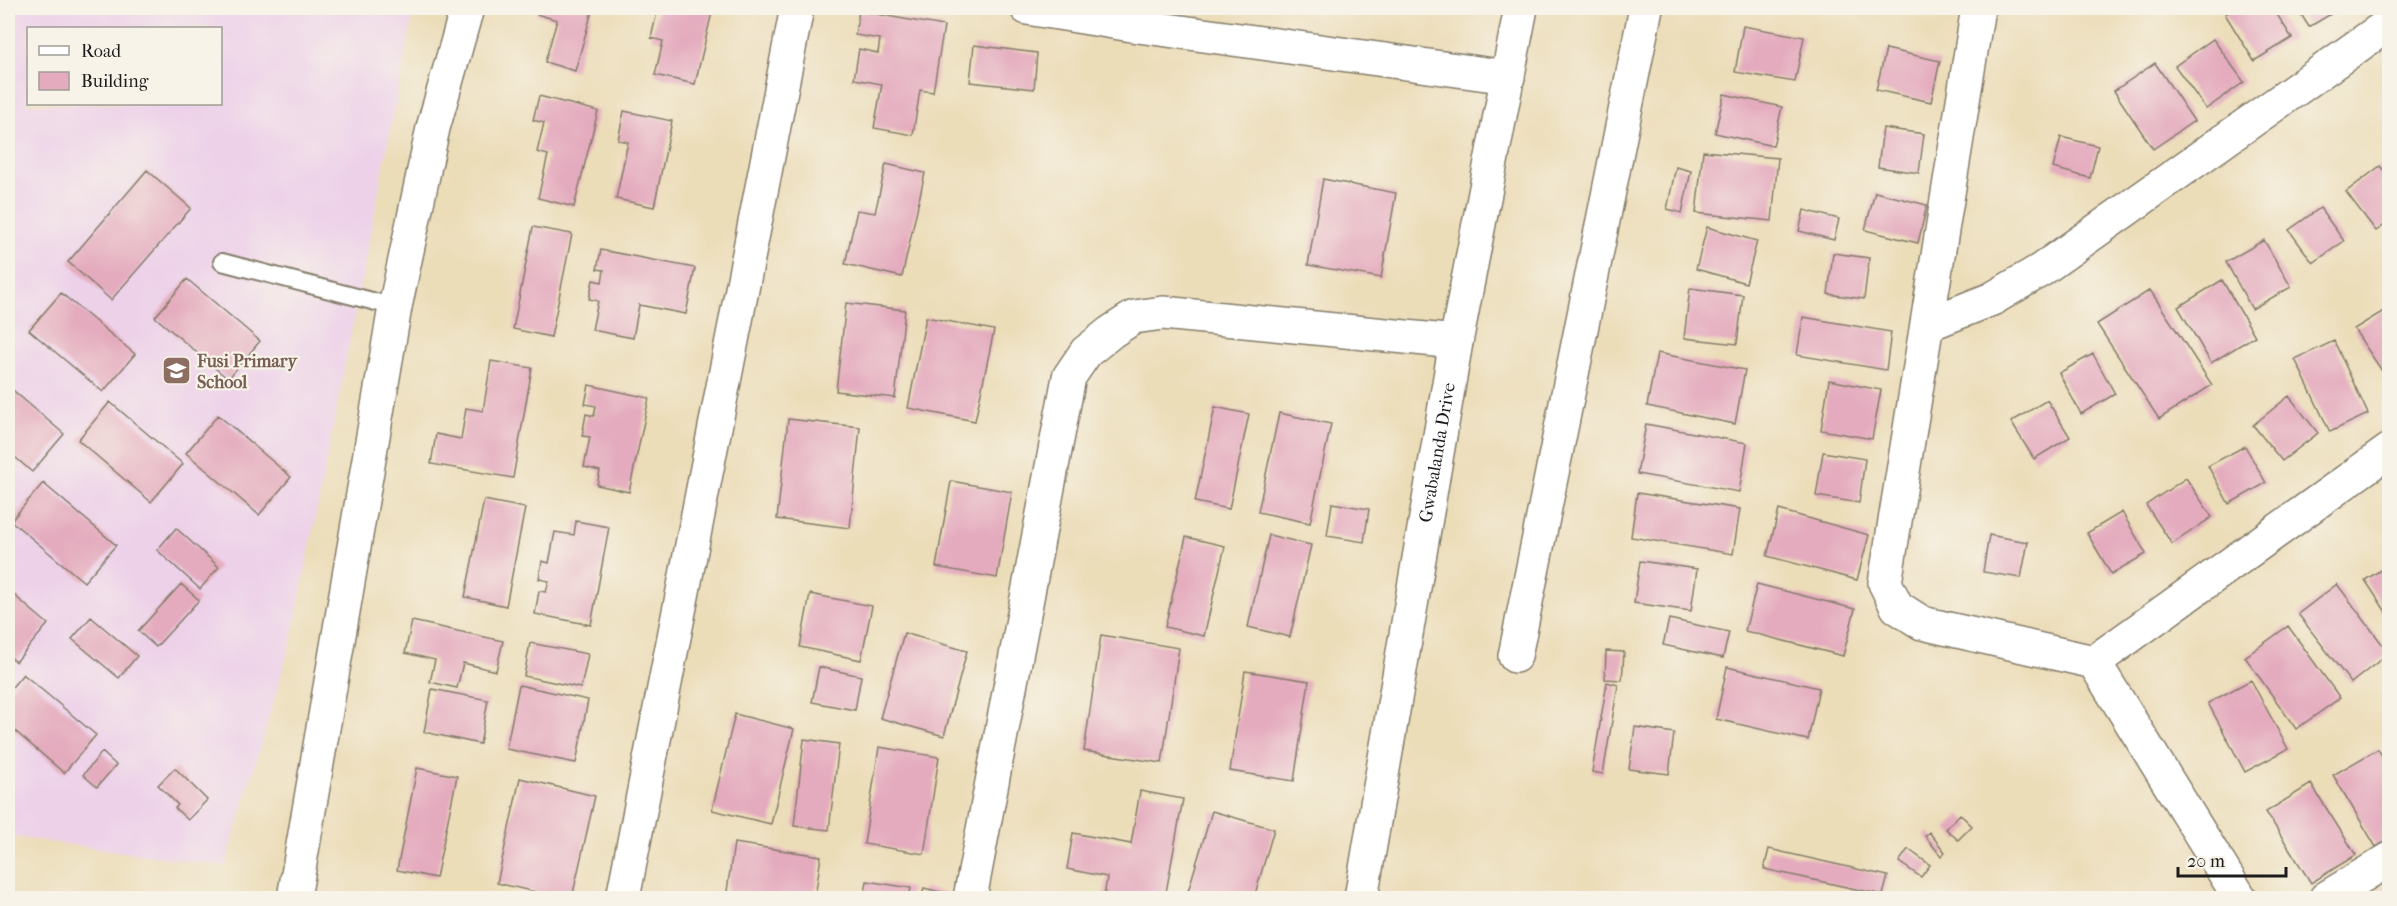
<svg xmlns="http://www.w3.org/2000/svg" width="2397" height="906" font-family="'IM FELL French Canon',serif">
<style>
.built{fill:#edd1e9;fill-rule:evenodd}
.building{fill:#e4abbe}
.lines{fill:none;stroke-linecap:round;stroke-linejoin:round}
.lane-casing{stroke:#847c6a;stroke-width:20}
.street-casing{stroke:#847c6a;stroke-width:36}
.secondary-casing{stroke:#847c6a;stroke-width:36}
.lane{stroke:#fff;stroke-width:16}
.street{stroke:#fff;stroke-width:33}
.secondary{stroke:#fff;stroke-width:33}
.labels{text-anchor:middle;stroke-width:4.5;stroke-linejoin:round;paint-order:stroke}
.education-label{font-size:18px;font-weight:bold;fill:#785e54;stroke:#f7f3e8;text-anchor:start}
.street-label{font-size:18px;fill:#1c1c1c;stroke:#f7f3e8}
</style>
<rect width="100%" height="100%" fill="#f7f3e8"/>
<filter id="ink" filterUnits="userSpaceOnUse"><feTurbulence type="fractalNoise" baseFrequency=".0167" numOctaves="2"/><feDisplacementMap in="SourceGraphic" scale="12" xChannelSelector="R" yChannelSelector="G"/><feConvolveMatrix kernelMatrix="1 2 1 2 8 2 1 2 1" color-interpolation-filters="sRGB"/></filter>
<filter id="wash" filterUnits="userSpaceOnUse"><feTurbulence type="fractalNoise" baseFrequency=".008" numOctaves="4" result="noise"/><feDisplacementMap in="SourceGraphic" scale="24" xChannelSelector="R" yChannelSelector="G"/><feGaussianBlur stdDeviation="1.35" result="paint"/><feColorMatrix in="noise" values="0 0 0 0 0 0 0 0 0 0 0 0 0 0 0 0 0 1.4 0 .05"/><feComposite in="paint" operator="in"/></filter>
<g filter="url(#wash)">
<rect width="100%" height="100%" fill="#ecddb9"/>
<!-- built -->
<path class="built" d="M8,8H414L292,638L225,866L8,836ZM28,28H220V104H28Z"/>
<g id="blocks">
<!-- building -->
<path class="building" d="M538,8H593L575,71L545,62L557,20L536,14Z
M658,8H713L695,84L655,75L663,41L651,38Z
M2236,8H2273L2292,38L2254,61L2225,14Z
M2297,8H2341L2309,27Z
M859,11L944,26L933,92L920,90L913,135L874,128L882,84L854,79L859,49L878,53L880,39L855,35Z
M1743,26L1804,37L1795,82L1735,72Z
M2213,39L2244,82L2206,109L2175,66Z
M974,45L1037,53L1034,89L970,82Z
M1886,49L1940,61L1931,102L1876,90Z
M2155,63L2194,121L2153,149L2114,91Z
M1724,94L1782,107L1773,146L1715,133Z
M539,96L598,111L574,207L538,198L548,155L537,152L544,123L533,120Z
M624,111L672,121L654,207L616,199L628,142L618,140Z
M1883,128L1924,134L1919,173L1878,167Z
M2061,137L2098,146L2090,178L2053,168Z
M1703,151L1778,158L1772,221L1696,213Z
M886,164L925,173L902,277L845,264L857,210L875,213Z
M2380,166L2390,178V221L2376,231L2346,192Z
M1676,167L1691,171L1682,213L1667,209Z
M147,170L191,208L111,300L68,262Z
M1323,179L1396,193L1381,278L1308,265Z
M1875,192L1927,205L1918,243L1865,230Z
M2320,208L2344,241L2313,263L2289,230Z
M1804,210L1839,219L1834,240L1799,231Z
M533,227L572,234L551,337L513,329Z
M1707,227L1757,241L1746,283L1696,269Z
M2264,240L2291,287L2252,309L2226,262Z
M601,250L695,268L686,314L639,305L633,338L592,330L598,301L589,299L593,280L602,282L604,270L597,269Z
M1833,253L1869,258L1864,299L1828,294Z
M187,279L260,341L228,379L155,317Z
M2222,280L2255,336L2211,363L2178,307Z
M1690,288L1743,295L1737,344L1684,338Z
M2150,290L2212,385L2159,419L2097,324Z
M61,293L135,354L103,392L29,330Z
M846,303L905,310L895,398L836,391Z
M2390,307V383L2354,329Z
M926,317L994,330L975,421L908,408Z
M1803,317L1891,332L1886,370L1797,355Z
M2334,341L2368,414L2330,432L2295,359Z
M1657,353L1745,370L1735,424L1647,406Z
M2093,354L2115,394L2081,414L2059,373Z
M491,361L532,368L513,478L431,464L436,434L461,439L466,408L483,411Z
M1829,380L1881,390L1872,439L1821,430Z
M589,385L649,398L629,492L597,485L600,471L584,467L590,437L582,436L586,414L594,416L596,406L585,404Z
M8,386L64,434L32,472L8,451Z
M2289,396L2318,433L2282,461L2253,425Z
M2047,400L2070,437L2034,459L2011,422Z
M110,402L183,464L151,502L78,440Z
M1215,407L1249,414L1229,509L1195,502Z
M1279,413L1331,424L1310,523L1258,512Z
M218,415L291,477L259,515L186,453Z
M788,419L860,427L850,528L777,519Z
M1646,424L1747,443L1739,492L1637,474Z
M2245,446L2266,483L2229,504L2208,466Z
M1823,452L1865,459L1859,503L1816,496Z
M2186,478L2212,517L2172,544L2146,505Z
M951,481L1012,492L997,578L936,567Z
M43,483L116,545L84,582L11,521Z
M1637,493L1740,509L1733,554L1631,537Z
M484,500L525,508L506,606L465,597Z
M1332,503L1369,509L1364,542L1327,536Z
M1779,510L1869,535L1857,580L1767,556Z
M2122,512L2146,554L2111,574L2087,533Z
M576,521L609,527L591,625L535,614L539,591L546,592L549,581L539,579L542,561L549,563L555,532L574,535Z
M176,528L219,567L200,589L157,550Z
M1269,535L1311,545L1290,637L1248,627Z
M1989,535L2028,542L2021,578L1983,572Z
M1186,537L1225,546L1204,636L1165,627Z
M1640,561L1697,569L1691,611L1634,603Z
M2390,564V618L2365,580Z
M181,584L199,600L156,647L138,631Z
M1757,584L1855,609L1843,656L1745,631Z
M2337,584L2389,653L2351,683L2298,614Z
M8,590L48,624L16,662L8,655Z
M810,594L872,606L861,660L800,647Z
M91,617L137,656L119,678L72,639Z
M1669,619L1729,632L1723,658L1663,645Z
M412,621L503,641L496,671L463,663L457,688L430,682L435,660L405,653Z
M2288,626L2340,698L2296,729L2245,657Z
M904,633L967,651L944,736L880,718Z
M1101,635L1179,648L1162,763L1084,751Z
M530,643L588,654L581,688L524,676Z
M1606,651L1624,652L1622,680L1605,679Z
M819,667L861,676L855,710L812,702Z
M1727,667L1819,688L1808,740L1716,719Z
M1245,671L1309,681L1294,781L1230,771Z
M23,674L96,735L64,773L8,725V692Z
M2251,680L2288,749L2245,772L2208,703Z
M1607,682L1618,685L1603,774L1592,772Z
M519,685L588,700L576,763L506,749Z
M432,689L488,700L480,744L424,732Z
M735,714L794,729L771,824L712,810Z
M1635,727L1674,733L1669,774L1629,769Z
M804,739L839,744L829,830L794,826Z
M879,747L939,757L924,854L864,844Z
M2378,749L2390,769V839L2376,847L2333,775Z
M102,752L116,765L97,787L83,775Z
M175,768L207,800L188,820L175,808L178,805L158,785Z
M417,768L457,776L436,878L397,870Z
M520,778L595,796L572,898H561L497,883Z
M2311,784L2356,855L2311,883L2266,812Z
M1140,791L1183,799L1165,898H1104L1107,877L1067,869L1073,833L1131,844Z
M1212,811L1274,829L1254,898H1186Z
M1960,814L1972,826L1958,840L1946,829Z
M1929,832L1945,852L1941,856L1925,836Z
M734,843L821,856L815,898H726Z
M1769,849L1888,876L1883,895L1764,869Z
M1908,849L1930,865L1921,877L1899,862Z
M867,881L911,888L909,898H864Z
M924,888L965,898H921Z"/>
</g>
</g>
<g filter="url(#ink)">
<use href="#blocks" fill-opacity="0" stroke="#847c6a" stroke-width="1.5"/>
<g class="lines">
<defs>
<path id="lane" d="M222,262L395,307"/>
<path id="street" d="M1027,8L1138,26L1508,77
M1978,8L1885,583L1897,607L1922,623L2094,662L2240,898
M1929,324L1992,299L2041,270L2390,23
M1515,656L1646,8
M2094,662L2390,450
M294,898L395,307L433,128L467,8
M623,898L797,8
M970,898L1069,377L1086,352L1111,332L1134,317L1163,313L1456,342
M2326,898L2390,859"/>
<g id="secondary">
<path id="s1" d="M1361,898L1456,342L1521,8"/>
</g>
</defs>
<!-- lane casing -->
<use href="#lane" class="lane-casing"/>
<!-- street casing -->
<use href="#street" class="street-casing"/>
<!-- secondary casing -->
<use href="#secondary" class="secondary-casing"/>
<!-- lane -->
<use href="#lane" class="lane"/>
<!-- street -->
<use href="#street" class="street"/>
<!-- secondary -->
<use href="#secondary" class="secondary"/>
</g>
</g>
<!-- icons -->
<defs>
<symbol id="school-square" viewBox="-11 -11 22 22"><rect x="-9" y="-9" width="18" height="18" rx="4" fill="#8d6e63" stroke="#f7f3e8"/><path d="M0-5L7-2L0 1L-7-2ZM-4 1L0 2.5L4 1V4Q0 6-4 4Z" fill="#fff"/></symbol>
</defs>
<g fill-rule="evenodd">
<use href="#school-square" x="160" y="354" width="33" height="33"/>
</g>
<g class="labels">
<!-- education labels -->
<g class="education-label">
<text x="197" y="367">Fusi Primary<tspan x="197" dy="21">School</tspan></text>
</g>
<!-- street labels -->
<g class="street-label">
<text dy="6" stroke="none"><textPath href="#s1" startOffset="452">Gwabalanda Drive</textPath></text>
</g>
</g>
<!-- margin -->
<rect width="2397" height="906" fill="none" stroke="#f7f3e8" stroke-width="30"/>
<!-- legend -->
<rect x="27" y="27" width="195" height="78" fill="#f7f3e8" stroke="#9f9d96" stroke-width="1.5"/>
<rect x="39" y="46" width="30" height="9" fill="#ffffff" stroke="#9f9d96" stroke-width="1.5"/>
<text x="81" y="57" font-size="18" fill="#1c1c1c">Road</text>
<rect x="39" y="72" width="30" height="18" fill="#e4abbe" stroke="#9f9d96" stroke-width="1.5"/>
<text x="81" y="87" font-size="18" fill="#1c1c1c">Building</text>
<!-- scale -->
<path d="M2178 867v9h108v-9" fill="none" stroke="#1c1c1c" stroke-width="3"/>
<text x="2187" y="867" font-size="18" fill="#1c1c1c" stroke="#f7f3e8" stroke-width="4.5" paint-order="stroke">20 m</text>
</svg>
